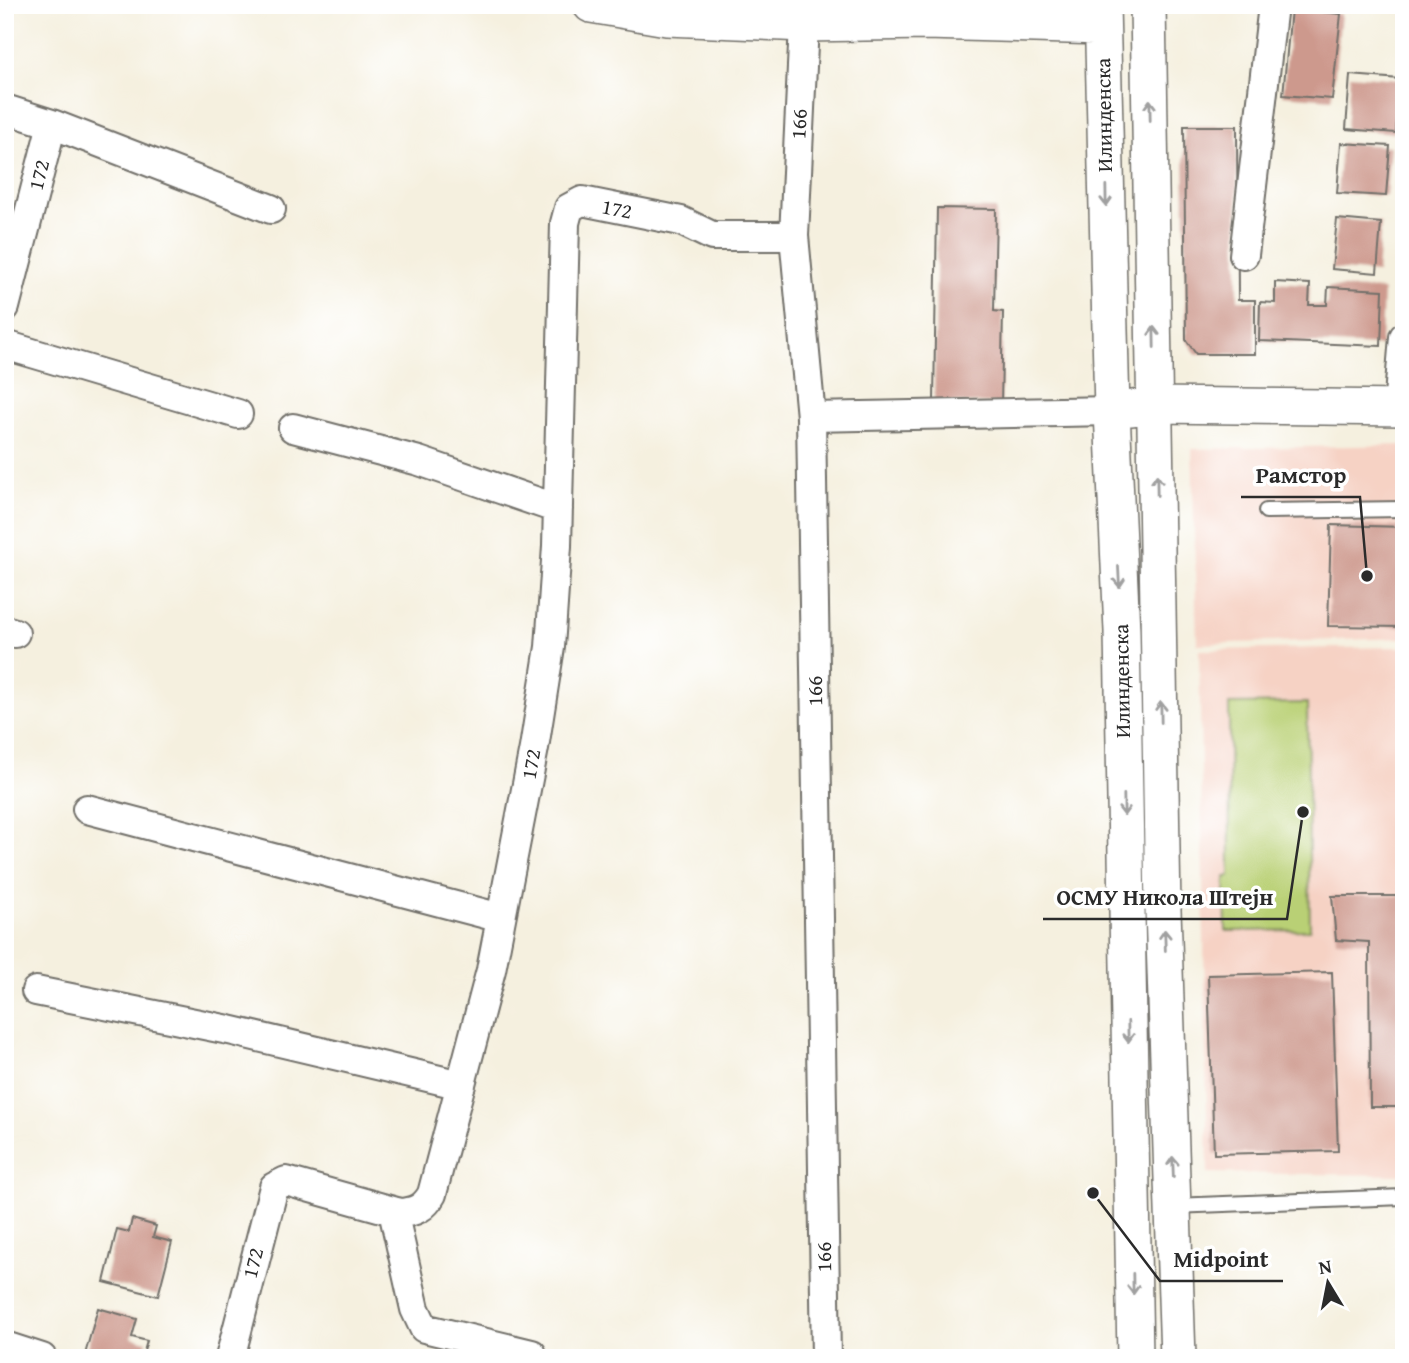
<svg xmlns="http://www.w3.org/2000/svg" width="1409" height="1363" font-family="'Gentium Book Plus',serif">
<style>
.built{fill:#f6d2c4}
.green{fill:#b9d075;stroke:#727e50;stroke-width:2}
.building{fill:#cd998d}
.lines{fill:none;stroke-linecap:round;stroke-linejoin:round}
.service-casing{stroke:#72706a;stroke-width:18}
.minor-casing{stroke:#72706a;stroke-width:32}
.tertiary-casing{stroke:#72706a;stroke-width:38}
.service{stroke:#fff;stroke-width:14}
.minor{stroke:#fff;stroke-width:28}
.tertiary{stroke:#fff;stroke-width:35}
.oneway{stroke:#a0a0a0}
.labels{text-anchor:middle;stroke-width:7;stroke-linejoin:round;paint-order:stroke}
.street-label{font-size:21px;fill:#2b2b2b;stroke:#fff}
.leader{fill:none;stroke:#2b2b2b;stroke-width:2.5}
.callout-dot{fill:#2b2b2b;stroke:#fff;stroke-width:2.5}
.callout-label{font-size:23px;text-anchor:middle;font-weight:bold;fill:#2b2b2b;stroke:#fff;stroke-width:7;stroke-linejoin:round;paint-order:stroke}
</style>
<rect width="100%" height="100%" fill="#fff"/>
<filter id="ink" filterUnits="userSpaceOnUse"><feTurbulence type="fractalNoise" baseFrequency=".0143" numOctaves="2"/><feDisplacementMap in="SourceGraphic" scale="14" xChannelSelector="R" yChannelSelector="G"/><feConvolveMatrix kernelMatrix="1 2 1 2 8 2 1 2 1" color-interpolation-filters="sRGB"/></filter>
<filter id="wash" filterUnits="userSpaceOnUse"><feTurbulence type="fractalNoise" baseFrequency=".00686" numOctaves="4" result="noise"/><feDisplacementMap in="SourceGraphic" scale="28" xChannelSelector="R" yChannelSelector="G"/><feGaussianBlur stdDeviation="1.57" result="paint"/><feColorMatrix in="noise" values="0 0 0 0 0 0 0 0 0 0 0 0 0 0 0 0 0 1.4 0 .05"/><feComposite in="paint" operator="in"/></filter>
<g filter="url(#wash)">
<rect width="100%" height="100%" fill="#f5f0df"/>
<!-- built -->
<path class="built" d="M1404,445V638L1197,644L1192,449Z
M1404,647V1175L1208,1173L1199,650Z"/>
<!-- green -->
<path class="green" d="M1307,703L1310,930L1226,931L1225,877L1230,876L1229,704Z"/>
<g id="blocks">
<!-- building -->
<path class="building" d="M939,5H1044L1036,10Z
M1291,9L1341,14L1332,99L1283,95Z
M1350,75L1400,79L1396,133L1346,129Z
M1184,126H1237L1238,300H1255V354H1196L1186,340Z
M1341,143L1390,146L1386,196L1337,193Z
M937,208L996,209L994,311L1003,312L1001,404L934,402Z
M1337,219L1381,223L1377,273L1332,269Z
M1275,282L1310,284L1309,305H1327L1328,287L1383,290L1381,346L1259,341L1260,302L1275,303Z
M1331,525L1404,527V627L1328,626Z
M1332,896H1404V1107H1370L1369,942L1336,940Z
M1332,972L1338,1151L1214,1154L1208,975Z
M132,1219L156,1226L153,1237L172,1242L158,1296L104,1282L117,1229L129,1232Z
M98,1308L137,1319L132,1337L147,1341L142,1358H84Z"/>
</g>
</g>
<g filter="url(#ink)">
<use href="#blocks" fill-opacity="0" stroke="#72706a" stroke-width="2"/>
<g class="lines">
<defs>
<path id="service" d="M1266,511L1404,509
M1174,1206L1404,1197"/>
<path id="minor" d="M804,24L794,236L811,417L826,1358
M5,109L52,124L271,209
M1244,255L1273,5
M5,307L52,124
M5,345L238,414
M1398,408L1404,337
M811,417L1112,411
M293,428L419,461L558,509
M5,630L15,633
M87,809L501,918
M36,991L229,1030L461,1085
M393,1211L415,1309L424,1328L532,1354
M5,1346L42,1358
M230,1358L274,1187L286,1181L400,1213C416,1212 425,1207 432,1194L491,970L534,748L550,647L557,546L565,223L569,208L582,201L681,221L712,236H794"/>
<path id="tertiary" d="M591,5L667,18L804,24L926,22L1102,27
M1102,5L1112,411L1122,631L1135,1358
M1148,5L1163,910L1178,1358
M1132,408L1156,405L1404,408"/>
</defs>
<!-- service casing -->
<use href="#service" class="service-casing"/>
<!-- minor casing -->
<use href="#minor" class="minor-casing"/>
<!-- tertiary casing -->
<use href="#tertiary" class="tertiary-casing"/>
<!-- service -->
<use href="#service" class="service"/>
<!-- minor -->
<use href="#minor" class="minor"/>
<!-- tertiary -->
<use href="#tertiary" class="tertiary"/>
</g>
<!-- one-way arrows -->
<defs><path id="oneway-shaft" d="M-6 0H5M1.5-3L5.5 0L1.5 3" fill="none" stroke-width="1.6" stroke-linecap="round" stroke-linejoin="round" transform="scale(1.75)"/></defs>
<g class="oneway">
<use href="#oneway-shaft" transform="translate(1150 110) rotate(-91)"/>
<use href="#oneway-shaft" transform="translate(1106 196) rotate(89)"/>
<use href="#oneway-shaft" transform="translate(1154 337) rotate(-91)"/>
<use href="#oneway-shaft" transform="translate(1157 485) rotate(-91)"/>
<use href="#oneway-shaft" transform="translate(1119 577) rotate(87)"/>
<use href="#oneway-shaft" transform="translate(1161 712) rotate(-91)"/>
<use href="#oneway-shaft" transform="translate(1124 805) rotate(89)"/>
<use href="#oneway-shaft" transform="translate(1165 940) rotate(-92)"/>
<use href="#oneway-shaft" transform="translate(1128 1032) rotate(89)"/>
<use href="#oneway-shaft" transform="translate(1173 1167) rotate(-92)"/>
<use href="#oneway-shaft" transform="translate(1133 1284) rotate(89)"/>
</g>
</g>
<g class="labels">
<!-- street labels -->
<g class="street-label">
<text transform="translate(1104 115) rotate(-91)" y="7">Илинденска</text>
<text transform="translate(799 124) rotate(-87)" y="7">166</text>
<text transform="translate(39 175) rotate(-76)" y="7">172</text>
<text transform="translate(617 209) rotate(11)" y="7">172</text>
<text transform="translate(1122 681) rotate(-91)" y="7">Илинденска</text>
<text transform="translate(815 691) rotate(-91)" y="7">166</text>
<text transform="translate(531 764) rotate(-80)" y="7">172</text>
<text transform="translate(824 1257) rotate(-91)" y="7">166</text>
<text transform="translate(253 1263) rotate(-76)" y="7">172</text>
</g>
</g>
<!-- callouts -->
<path class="leader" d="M1367 576L1360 497H1241M1303 812L1287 919H1043M1093 1193L1160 1281H1283"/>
<g class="callout-dot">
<circle cx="1367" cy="576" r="7"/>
<circle cx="1303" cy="812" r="7"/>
<circle cx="1093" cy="1193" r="7"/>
</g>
<g class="callout-label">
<text x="1301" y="483">Рамстор</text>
<text x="1165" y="905">ОСМУ Никола Штејн</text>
<text x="1221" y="1267">Midpoint</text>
</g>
<!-- margin -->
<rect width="1409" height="1363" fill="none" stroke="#fff" stroke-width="28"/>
<!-- north arrow -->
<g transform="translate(1328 1283) rotate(350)" stroke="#ffffff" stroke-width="5" paint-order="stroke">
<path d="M0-5L12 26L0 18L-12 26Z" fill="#2b2b2b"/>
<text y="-10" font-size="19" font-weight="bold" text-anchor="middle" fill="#2b2b2b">N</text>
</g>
</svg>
